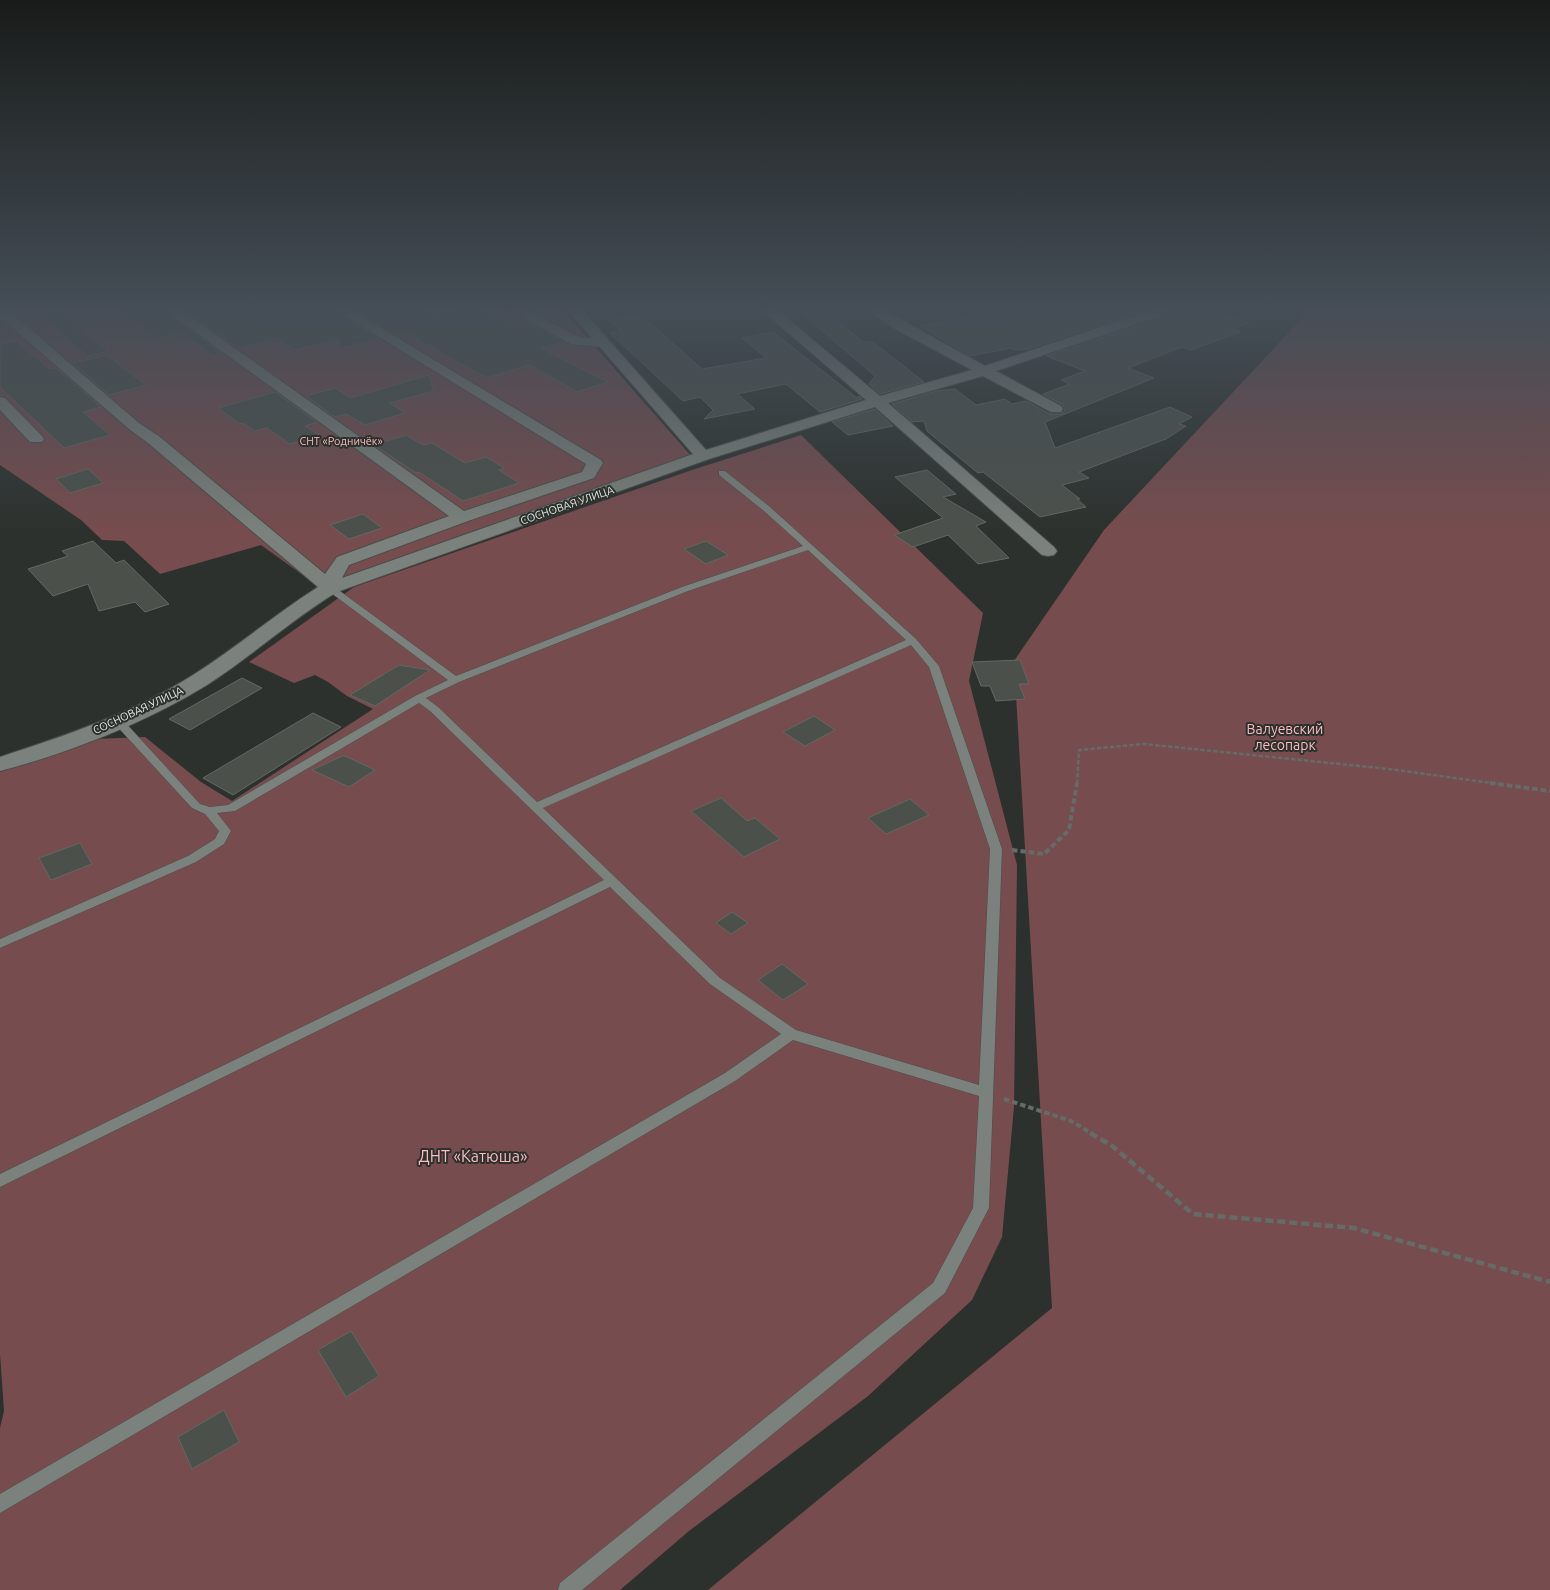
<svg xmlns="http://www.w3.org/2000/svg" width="1550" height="1590" font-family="Ubuntu,sans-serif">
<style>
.green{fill:#774c4e}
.building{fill:#4b504b;stroke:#626862}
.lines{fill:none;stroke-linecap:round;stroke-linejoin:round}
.lane-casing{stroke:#4a4e4b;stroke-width:1}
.street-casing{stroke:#4a4e4b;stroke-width:2}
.path-far2{stroke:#666b67;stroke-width:2.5;stroke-dasharray:4.5 2;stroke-linecap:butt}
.path-far1{stroke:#666b67;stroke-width:4;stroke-dasharray:5.5 3;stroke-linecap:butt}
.path{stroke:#666b67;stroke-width:4.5;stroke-dasharray:8 4;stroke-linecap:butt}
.lane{fill:#7b817c;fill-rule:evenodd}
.street{fill:#7b817c;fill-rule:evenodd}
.labels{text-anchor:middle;stroke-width:4;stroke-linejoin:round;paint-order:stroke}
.far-park-label{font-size:11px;fill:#fcbabc;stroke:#2c312d}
.far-street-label{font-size:11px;fill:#e3e6e3;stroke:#2c312d}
.park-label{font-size:14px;fill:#fcbabc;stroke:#2c312d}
.near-park-label{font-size:16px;fill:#fcbabc;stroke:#2c312d}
</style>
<rect width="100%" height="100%" fill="#2c312d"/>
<!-- green -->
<path class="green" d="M0,310H563L692,457L318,586L261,545L160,574L124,541L102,540L81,520L0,465Z
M1304,310H1550V1590H708L1052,1308L1014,661L1104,530L1308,312Z
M801,435L983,613L969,681L1017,865L1014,1107L1002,1237L972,1300L868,1396L689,1531L620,1590H0V1428L4,1411L0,1354V772L95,739L145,737L201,782L232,801L373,709L347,696L328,682L315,675L294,683L249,662L354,587L692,470Z"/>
<!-- building -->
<path class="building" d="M55,310L109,351L87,356L47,320Z
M117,310H163L221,353L213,355L181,333L158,339Z
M184,310H333L377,338L341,348L338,338L295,350L277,338L238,348Z
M355,310H421L436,318L464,310H476L496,321L500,319L513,326L528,322L563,342L541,348L608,382L577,392L530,365L486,378L403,331L394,333Z
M999,310H1145L1028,349L1015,350L1011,348L970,356L920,326Z
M1173,310H1209L1249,322L1233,329L1241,332L1191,350L1182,347L1128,368L1154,378L1045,422L1055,448L1170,407L1192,417L1179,424L1186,426L1166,439L1079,472L1089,478L1062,485L1080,499H1077L1086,507L1040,517L983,472L978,473L927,431L924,421L912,422L892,404L936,391L955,389L976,405L1005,399L1012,404L1026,401L1050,414H1061L1065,410L1063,405L1043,394L1070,384L1061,380L1085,371L1046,356L1170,315Z
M799,311H826L863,342H873L924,382L880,394L869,384L875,376Z
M635,315L643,322L648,321L702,369L766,358L742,338L773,332L857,398L859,396L862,399L820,412L786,384L737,394L755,409L704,419L713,410L700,397L683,401L610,333L621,331L609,320Z
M16,341L50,369L56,368L101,407L83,412L110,435L64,448L0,387V345Z
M107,355L146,385L109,395L73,363Z
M429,375L434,391L390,403L405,413L365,425L346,414L335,417L306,396L335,388L350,398Z
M275,392L317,422L305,426L319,435L290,444L267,428L254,431L243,423L240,424L218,408Z
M875,409L893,426L848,435L832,422Z
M406,435L423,445L432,443L465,463L486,457L504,468L499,470L519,483L463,501L419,472L416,473L374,445Z
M88,469L103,483L70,493L56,479Z
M927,470L956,494L943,497L986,522L976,526L1009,558L978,564L948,535L913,547L894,535L943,518L895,477Z
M363,514L382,528L349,539L330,525Z
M93,541L116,563L124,560L169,604L145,612L135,602L99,611L88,584L53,596L28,569L68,556L62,551Z
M706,541L728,555L706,564L684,549Z
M1020,660L1029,684H1019L1025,699L996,701L990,686H981L972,662Z
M399,665L430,670L375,706L350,695Z
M242,678L262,688L190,730L169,719Z
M313,713L341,727L233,795L203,778Z
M814,716L835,730L805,746L783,732Z
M342,756H345L375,770L349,787L312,770Z
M721,798L747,821L755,818L780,839L744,857L691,811Z
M910,799L929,815L886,834L868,818Z
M80,843L92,864L51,880L39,858Z
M732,912L748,923L731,934L716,923Z
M782,964L808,984L783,1000L758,980Z
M351,1331L379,1376L346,1397L318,1350Z
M224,1410L239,1442L192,1469L178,1437Z"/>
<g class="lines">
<defs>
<path id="lane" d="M719,471H725L770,507L916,639L939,666L1002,849L989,1208L945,1293L582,1590H558L560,1583L933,1283L973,1208L979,1096L793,1040L735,1081L0,1513V1494L725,1073L781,1034L710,984L610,887L0,1187V1174L604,880L430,711L419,703L235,811L217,813L231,831L224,844L196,862L0,948V939L188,856L215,839L219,831L205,814L192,808L114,723L113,721L114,719H122L200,804L210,807L228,805L415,696L448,680L327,590V586H333L456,676L682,587L803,546L764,511L719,475ZM808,550L906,640L537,802L438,707L426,698L459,682L688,591ZM911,645L929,667L990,849L979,1085L796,1030L720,978L543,808Z"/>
<path id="street" d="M0,310H8L139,423L160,437L325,574L337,557L449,516L165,310H181L464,511L582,472L586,464L335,310H351L601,460L603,463L594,478L468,521L349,565L342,578L693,454L600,347L571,344L509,310H526L579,337L592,338L568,310H582L706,450L866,400L762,310H777L880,396L972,370L892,327L868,310H884L985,366L1151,310H1171L1169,313L996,371L1061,406L1063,409L1061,412H1051L983,376L888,403L1054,547L1057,551L1054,555L1048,556L1042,555L875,407L709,459L337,592C291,620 252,656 207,685C147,722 69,753 0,771V757C67,735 133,713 193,675C236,648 275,614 318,587L148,443L129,429L0,317Z
M0,397L5,398L42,436L44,439L42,442H30L0,410Z"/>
</defs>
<!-- lane casing -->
<use href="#lane" class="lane-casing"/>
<!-- street casing -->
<use href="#street" class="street-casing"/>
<!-- path-far2 -->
<path class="path-far2" d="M1077,784L1079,750L1144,744L1389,769L1499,784"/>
<!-- path-far1 -->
<path class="path-far1" d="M1490,783L1550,791
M1012,850L1044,854L1069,830L1077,783
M1004,1099L1071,1121L1093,1134"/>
<!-- path -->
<path class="path" d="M1090,1133L1111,1145L1193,1214L1354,1228L1550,1282"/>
<!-- lane -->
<use href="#lane" class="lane"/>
<!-- street -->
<use href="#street" class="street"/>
</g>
<!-- sky -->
<linearGradient id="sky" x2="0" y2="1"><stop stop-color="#181b19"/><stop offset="0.58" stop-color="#454e57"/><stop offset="1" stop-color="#454e57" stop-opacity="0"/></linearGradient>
<rect width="1550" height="533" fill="url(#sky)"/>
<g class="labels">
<!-- far-park labels -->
<g class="far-park-label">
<text x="341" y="445">СНТ «Родничёк»</text>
</g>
<!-- far-street labels -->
<g class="far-street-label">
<text transform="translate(567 505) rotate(-19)" y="4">СОСНОВАЯ УЛИЦА</text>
<text transform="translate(138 710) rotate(-25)" y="4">СОСНОВАЯ УЛИЦА</text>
</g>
<!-- park labels -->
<g class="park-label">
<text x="1285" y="734">Валуевский<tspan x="1285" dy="16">лесопарк</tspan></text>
</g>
<!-- near-park labels -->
<g class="near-park-label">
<text x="473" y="1162">ДНТ «Катюша»</text>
</g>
</g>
</svg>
